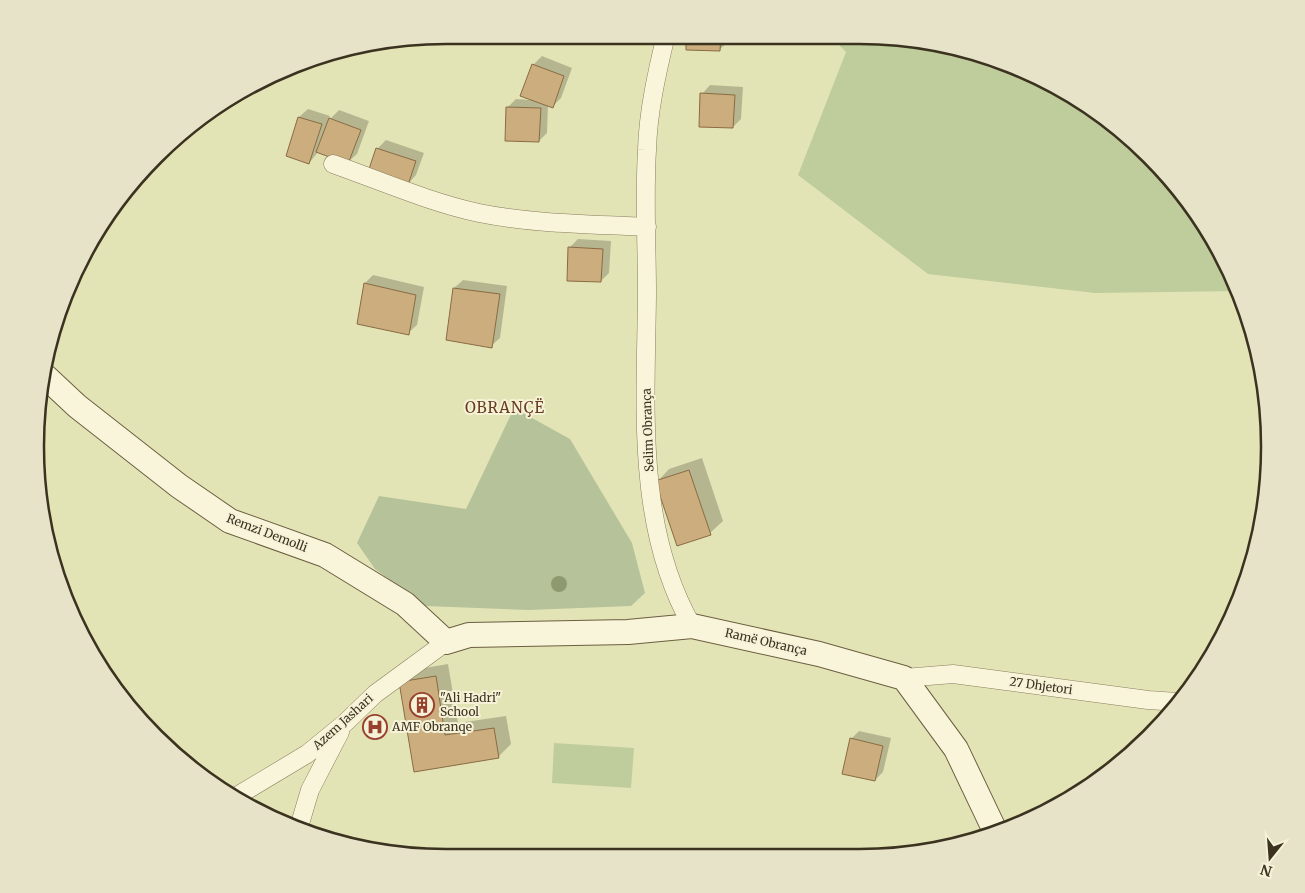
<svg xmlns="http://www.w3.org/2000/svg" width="1305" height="893" font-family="Merriweather,serif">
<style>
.farmland{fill:#e3e4b5}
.green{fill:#becd9b}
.cemetery{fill:#b6c29a}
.shadow{fill:#0003}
.building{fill:#ccad7e;stroke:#896b43}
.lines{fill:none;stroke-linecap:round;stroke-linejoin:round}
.street-casing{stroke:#8a7d5d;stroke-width:19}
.secondary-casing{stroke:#6c5e40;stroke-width:26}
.street{stroke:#f9f5db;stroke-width:18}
.secondary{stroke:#f9f5db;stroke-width:24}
.tree{fill:#8f996f}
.labels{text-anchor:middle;stroke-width:4;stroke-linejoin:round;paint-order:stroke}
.street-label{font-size:12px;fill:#3b3220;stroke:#f6f2d7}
.poi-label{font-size:12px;fill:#3b3220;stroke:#f6f2d7;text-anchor:start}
.quarter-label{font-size:15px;letter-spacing:1px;fill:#673c20;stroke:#f6f2d7}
.rim{fill:none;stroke:#3b3220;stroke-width:2.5}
</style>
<rect width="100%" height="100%" fill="#eeeac8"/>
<!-- farmland -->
<path class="farmland" d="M447,35H858L938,43L1041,78L1149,155L1200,218L1239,289L1262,366L1270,446L1262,526L1239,604L1201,675L1150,737L1087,788L1016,827L939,850L859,858H447L367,850L264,815L156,738L90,652L43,527L36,419L66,289L120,196L218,105L314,57Z"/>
<!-- green -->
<path class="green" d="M829,35H859L938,43L1041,78L1149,155L1200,218L1239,291L1095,293L928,274L798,175L846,52Z
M554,743L634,748L631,788L552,783Z"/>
<!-- cemetery -->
<path class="cemetery" d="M514,408L570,439L632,543L645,593L631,606L529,610L425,606L375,569L357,543L379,496L466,509Z"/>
<!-- shadow -->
<path class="shadow" d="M687,35H728V42L719,50Z
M542,56L572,68L561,98L553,106L548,105L547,133L539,141L508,107L516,99L532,100L533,65Z
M710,85L743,87L741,119L733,127L702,94Z
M308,109L330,116L328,121L339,110L369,121L357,154L348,162L319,151L309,163L287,156L299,117Z
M386,140L424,153L416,175L408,184L377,149Z
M578,239L611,241L609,273L601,281L570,247Z
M373,275L424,287L417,325L408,333L365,283Z
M463,280L507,286L500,338L491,346L454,288Z
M702,458L723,521L710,533L657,482L669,469Z
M448,664L458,723L506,716L511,744L498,757L415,771L400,683L413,670Z
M859,731L891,738L883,772L875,780L851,739Z"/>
<!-- building -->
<path class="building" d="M686,35H721L720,51L686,50Z
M532,64L564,76L553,108L520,96Z
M700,93L735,95L733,128L699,127Z
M506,107L541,108L539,142L505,141Z
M298,117L322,124L309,164L286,156Z
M329,118L361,130L348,164L316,152Z
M376,148L416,161L408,185L368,172Z
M568,247L603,249L601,282L567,281Z
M364,283L416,295L409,335L357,324Z
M453,288L500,294L492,348L446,340Z
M689,470L711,535L677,546L655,481Z
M436,676L445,735L494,728L499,758L414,772L399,682Z
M850,738L883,746L875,781L842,774Z"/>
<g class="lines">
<defs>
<path id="street" d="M666,35C657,72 648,112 647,150C644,198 647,246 647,294C646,405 635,526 692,626
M333,164C381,181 429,202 479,213C533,224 591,224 647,227
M904,678L953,674L1148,700L1178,702
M237,796L307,754L345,723L375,694L446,642
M299,827L310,790L340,732"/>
<path id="secondary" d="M46,377L77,406L179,486L230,521L325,555L405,604L446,642L469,635L628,632L692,626L819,654L904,678L956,749L996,833"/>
</defs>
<!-- street casing -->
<use href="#street" class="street-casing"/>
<!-- secondary casing -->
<use href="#secondary" class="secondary-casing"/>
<!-- street -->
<use href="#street" class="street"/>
<!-- secondary -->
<use href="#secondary" class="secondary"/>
</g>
<!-- trees -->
<circle class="tree" cx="559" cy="584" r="8"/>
<!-- icons -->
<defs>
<symbol id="building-ring" viewBox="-11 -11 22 22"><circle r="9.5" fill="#f6f2d7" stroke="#98402d" stroke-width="1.5"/><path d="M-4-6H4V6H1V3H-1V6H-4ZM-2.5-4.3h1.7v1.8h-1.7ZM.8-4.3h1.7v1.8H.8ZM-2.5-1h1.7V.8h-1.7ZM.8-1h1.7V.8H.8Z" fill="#98402d"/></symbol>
<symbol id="hospital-ring" viewBox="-11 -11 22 22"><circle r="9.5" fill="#f6f2d7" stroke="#98402d" stroke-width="1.5"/><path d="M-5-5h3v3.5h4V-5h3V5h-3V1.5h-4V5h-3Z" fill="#98402d"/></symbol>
</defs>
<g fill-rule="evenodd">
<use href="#building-ring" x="408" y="691" width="28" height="28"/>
<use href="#hospital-ring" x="361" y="713" width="28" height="28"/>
</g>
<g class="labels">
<!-- street labels -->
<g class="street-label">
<text transform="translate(648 430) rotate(-92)" y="4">Selim Obrança</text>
<text transform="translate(267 533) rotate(21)" y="4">Remzi Demolli</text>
<text transform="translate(766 642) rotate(13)" y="4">Ramë Obrança</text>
<text transform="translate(1041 686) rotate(8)" y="4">27 Dhjetori</text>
<text transform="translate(343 722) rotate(-42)" y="4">Azem Jashari</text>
</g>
<!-- poi labels -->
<g class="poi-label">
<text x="440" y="702">"Ali Hadri"<tspan x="440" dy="14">School</tspan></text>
<text x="392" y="731">AMF Obranqe</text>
</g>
<!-- quarter labels -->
<g class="quarter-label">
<text x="505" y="413">OBRANÇË</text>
</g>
</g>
<!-- crop -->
<path d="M0 0H1305V893H0ZM446 44H859A402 402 0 0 1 1261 446V447A402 402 0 0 1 859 849H446A402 402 0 0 1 44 447V446A402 402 0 0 1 446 44Z" fill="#e7e3c8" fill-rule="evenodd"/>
<path class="rim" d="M446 44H859A402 402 0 0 1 1261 446V447A402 402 0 0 1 859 849H446A402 402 0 0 1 44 447V446A402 402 0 0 1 446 44Z"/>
<!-- north arrow -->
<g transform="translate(1270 858) rotate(197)" stroke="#f6f2d7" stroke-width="4" paint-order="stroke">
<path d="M0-4L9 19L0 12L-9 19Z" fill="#3b3220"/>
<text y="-8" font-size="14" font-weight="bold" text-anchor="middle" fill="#3b3220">N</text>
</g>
</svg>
